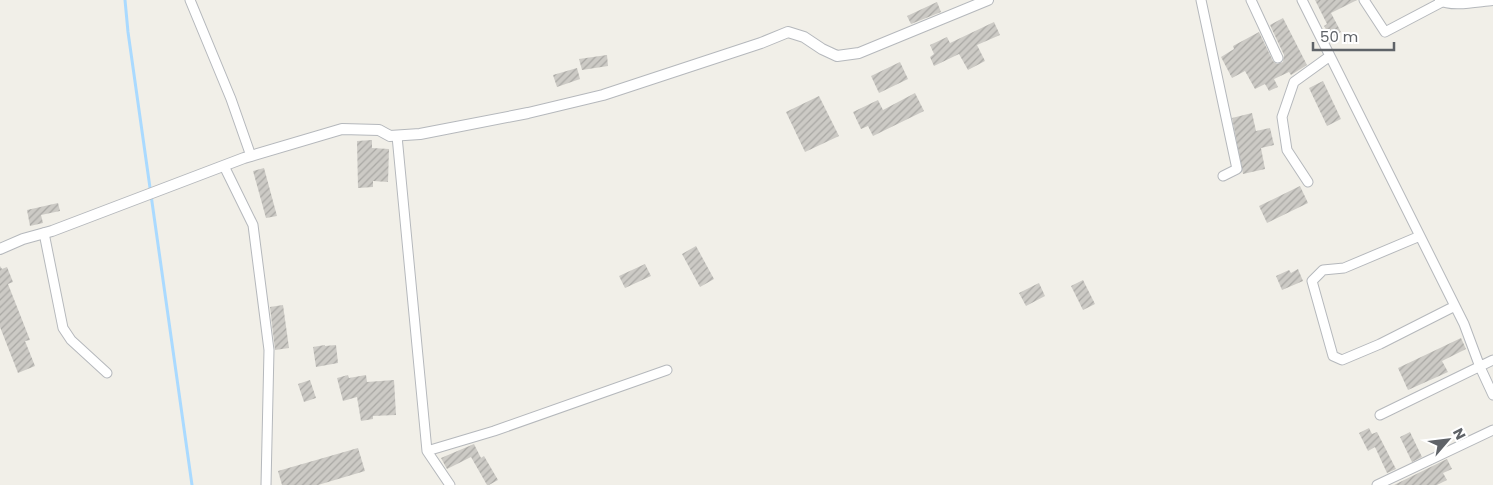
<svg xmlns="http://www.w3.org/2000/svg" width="1493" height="485" font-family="Poppins,sans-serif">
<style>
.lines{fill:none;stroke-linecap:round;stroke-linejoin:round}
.stream{stroke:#aadaff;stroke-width:3}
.building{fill:url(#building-hatch)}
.minor-casing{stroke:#b5b8bc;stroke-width:11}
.tertiary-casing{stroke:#b5b8bc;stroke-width:12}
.minor{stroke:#fff;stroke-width:9}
.tertiary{stroke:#fff;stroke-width:10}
</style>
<defs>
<pattern id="building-hatch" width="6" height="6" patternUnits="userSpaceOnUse" patternTransform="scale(1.25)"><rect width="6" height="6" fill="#cccac5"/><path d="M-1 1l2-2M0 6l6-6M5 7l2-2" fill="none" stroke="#a9a8a4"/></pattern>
</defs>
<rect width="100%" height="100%" fill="#f1efe8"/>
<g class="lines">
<!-- stream -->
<path class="stream" d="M125,0L128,32L192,485"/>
</g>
<!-- building -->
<path class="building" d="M1315,0H1357L1331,13L1341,32L1331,38L1324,26L1327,24Z
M937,2L941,12L911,24L907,16Z
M1283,18L1307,65L1291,75L1289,72L1274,79L1278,87L1269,91L1265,84L1255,89L1245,71L1232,78L1221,57L1234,49L1233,46L1259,32L1273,61L1277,64L1283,62L1284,55L1270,25Z
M994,22L1000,35L977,45L985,61L968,70L959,54L934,66L930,57L934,54L930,45L947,37L950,43Z
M607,55L608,66L582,70L579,59Z
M900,62L908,79L879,93L871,76Z
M577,68L580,79L557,87L553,75Z
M1323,81L1341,119L1327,126L1309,88Z
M915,93L924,111L873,136L868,126L861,129L853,112L878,100L883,110Z
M819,96L839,136L805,152L786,112Z
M1252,113L1256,131L1270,128L1274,145L1261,148L1265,169L1243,174L1232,118Z
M372,140V148L389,149L388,182L373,181V187L358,188L357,141Z
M264,168L277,216L266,218L253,171Z
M1300,186L1308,203L1267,223L1259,206Z
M58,203L60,211L41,215L43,223L30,226L27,210Z
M696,246L714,279L700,287L682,254Z
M645,264L651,276L625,288L619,276Z
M0,266L2,269L7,267L13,282L8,284L30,340L25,341L35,366L18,373L0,327Z
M1298,269L1303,281L1282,290L1276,276L1289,270L1291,273Z
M1083,280L1095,304L1083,310L1071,286Z
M1039,283L1045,296L1026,306L1019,293Z
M283,305L289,348L275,350L270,307Z
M1461,338L1466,349L1442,361L1448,372L1408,390L1398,368Z
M325,345V346L336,345L338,363L316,367L313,347Z
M348,375L349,378L366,375L367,382L394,380L396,415L373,416V419L361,421L357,397L343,401L337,378Z
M310,380L316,398L304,402L298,384Z
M1369,428L1372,434L1377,432L1396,469L1387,473L1375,447L1368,451L1359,433Z
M1410,432L1422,457L1412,462L1400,437Z
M474,444L481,458L484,456L498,480L489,485H487L471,457L447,469L441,458Z
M358,448L365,471L318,485H282L278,471Z
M1447,459L1452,469L1443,473L1447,480L1437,485H1394Z"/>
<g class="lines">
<defs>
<path id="minor" d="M190,0L231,99L251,156
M1201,0L1237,169L1223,176
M1251,0L1278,58
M1302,0L1464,324L1480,367L1493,395
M1364,0L1385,32L1442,2
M397,136L427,451L450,485
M224,166L253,225L269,350L266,485
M1308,182L1287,150L1282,117L1294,82L1330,56
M44,233L63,328L71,340L107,373
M1420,236L1344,268L1323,270L1312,281L1333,356L1342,360L1380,344L1455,306
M1380,415L1493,360
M427,451L494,431L667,370
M1377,485L1493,430"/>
<path id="tertiary" d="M1440,0C1452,7 1479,1 1493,0
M0,249L23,239L52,231L244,158L342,129L379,130L390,136L420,134L528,113L603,95L761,43L788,32L804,37L822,49L837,56L859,53L988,0"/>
</defs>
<!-- minor casing -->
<use href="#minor" class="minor-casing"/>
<!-- tertiary casing -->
<use href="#tertiary" class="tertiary-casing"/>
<!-- minor -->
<use href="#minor" class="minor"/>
<!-- tertiary -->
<use href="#tertiary" class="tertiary"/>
</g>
<!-- north arrow -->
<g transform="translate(1448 440) rotate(62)" stroke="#ffffff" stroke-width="4" paint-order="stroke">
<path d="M0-4L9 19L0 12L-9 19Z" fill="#5f6368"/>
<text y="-8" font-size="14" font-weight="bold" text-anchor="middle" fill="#5f6368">N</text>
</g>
<!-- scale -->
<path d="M1313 42v8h81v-8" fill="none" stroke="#5f6368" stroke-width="2.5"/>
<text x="1320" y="42" font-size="15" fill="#5f6368" stroke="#ffffff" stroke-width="4" paint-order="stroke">50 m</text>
</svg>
